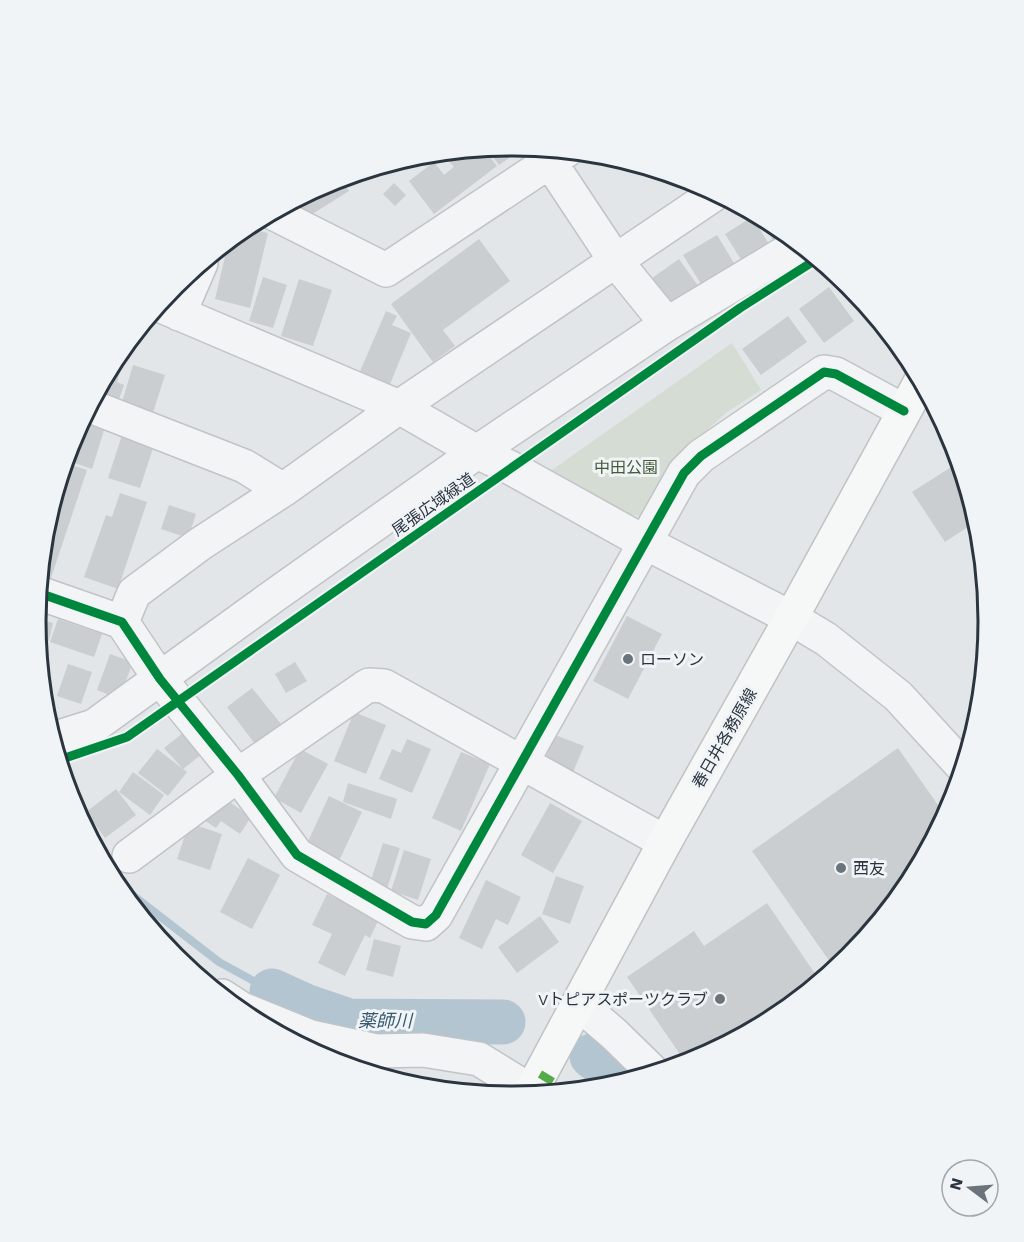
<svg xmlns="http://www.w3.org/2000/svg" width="1024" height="1242" font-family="'Work Sans','Noto Sans JP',sans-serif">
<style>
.green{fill:#d5dcd4}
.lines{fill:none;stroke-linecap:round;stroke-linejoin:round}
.stream{stroke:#b3c5d1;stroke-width:8}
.river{stroke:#b3c5d1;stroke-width:45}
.building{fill:#cbced0}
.minor-casing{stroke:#c1c4c6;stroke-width:36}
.major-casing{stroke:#c0c3c5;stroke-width:36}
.minor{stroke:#f2f4f5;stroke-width:33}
.major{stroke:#f6f7f7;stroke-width:33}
.quiet{stroke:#54ac46;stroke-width:8;stroke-dasharray:15 8;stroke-linecap:butt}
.cycleway-casing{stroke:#f1f4f7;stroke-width:13}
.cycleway{stroke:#00873e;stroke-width:9}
.poi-dot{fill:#6b737b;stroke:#f1f4f7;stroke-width:2}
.labels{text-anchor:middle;stroke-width:6;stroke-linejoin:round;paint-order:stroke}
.park-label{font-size:16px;fill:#445b39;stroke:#f1f4f7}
.street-label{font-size:16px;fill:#2b3540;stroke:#f1f4f7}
.poi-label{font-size:16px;fill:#2b3540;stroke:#f1f4f7;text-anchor:start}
.water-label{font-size:18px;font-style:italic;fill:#375972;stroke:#f1f4f7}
.rim{fill:none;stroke:#2b3540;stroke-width:3}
</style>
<rect width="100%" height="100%" fill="#e3e6e8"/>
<!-- green -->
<path class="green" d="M732,343L761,390L727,412L679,455L646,512L639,516L629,514L549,472Z"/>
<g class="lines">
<!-- stream -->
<path class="stream" d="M113,880L219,962L272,991"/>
<!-- river -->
<path class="river" d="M272,991L305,1006L349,1021L503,1022
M592,1056L626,1081"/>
</g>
<!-- building -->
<path class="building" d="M512,145L518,146L521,150L499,165L486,148Z
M483,148L497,166L434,214L409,181L434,162L444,175L454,167L445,156L452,151Z
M340,178L349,191L303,220L292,202L330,181Z
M394,183L406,195L395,206L383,194Z
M757,215L777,225L785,232L773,240Z
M752,217L769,244L742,261L725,234Z
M245,228L268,233L250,308L215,299L229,240Z
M717,235L737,268L704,289L683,255Z
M479,239L510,281L443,330L455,346L433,362L391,304Z
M679,259L699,287L665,312L645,283Z
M263,277L287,285L273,328L249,321Z
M299,279L332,290L313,346L281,336Z
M829,287L854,321L824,343L799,309Z
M386,311L397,316L392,325L411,333L388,389L358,376Z
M788,316L807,342L761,375L742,349Z
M123,349L121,355L125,356L117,382L124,385L117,405L94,397L116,356Z
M133,365L165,375L151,419L120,409Z
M83,419L105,427L92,469L66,460L72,439Z
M123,432L155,442L140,488L108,478Z
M959,462L977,521L945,542L912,492Z
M65,463L87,470L46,593L39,590L45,528Z
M120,493L147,502L118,589L84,577L106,515L112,517Z
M169,505L196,514L188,538L161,529Z
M627,616L662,634L628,699L593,681Z
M36,618L53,623L49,641L38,638Z
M58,619L102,634L94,657L50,642Z
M38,642L45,644L40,660Z
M110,654L133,662L119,699L97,690Z
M295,662L307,681L286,693L275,674Z
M68,664L92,672L81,704L57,696Z
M252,688L281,724L255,744L227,707Z
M44,702L55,707L48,723L45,714Z
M354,712L386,725L366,774L334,761Z
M183,733L201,755L183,769L164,748Z
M555,735L584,746L571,777L543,765Z
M407,739L431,749L412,793L379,779L392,749L401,753Z
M898,748L945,815L908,886L848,958L835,969L752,851Z
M157,749L187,772L168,796L138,773Z
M300,749L328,764L301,813L274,798Z
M461,752L490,764L461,831L432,818Z
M133,772L164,795L150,815L119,792Z
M348,783L397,799L391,819L343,802Z
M116,789L136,815L105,838L86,812Z
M221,796L251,817L240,834L221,821L216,828L204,820Z
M329,796L362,812L338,863L305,848Z
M550,803L582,821L553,873L521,855Z
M189,823L222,834L210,870L177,859Z
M383,843L400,848L387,889L370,883Z
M404,850L431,859L418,900L391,891Z
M248,858L280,875L252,929L220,912Z
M556,876L584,886L570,924L542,914Z
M486,880L521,897L508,925L496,919L482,949L459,938Z
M327,894L379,919L370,938L365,935L345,976L318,963L332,934L312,925Z
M767,903L820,981L776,1017L694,1061L686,1063L627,977L694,931L704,946Z
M540,916L559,942L517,973L498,947Z
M374,939L401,946L393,977L366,970Z"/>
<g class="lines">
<defs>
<path id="minor" d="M538,148L550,162L615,260L667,324
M271,212L386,270L567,150
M159,305L399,407L477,452L511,468L644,542L791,618L826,639L898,696L963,767
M179,314L201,263
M90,406L244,466L283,490
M39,593L122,622L160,679L238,775L297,855L412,922L426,924L436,915L684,473L701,456L824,372L836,374L904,411
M122,622L134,593L200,544L283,490L399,407L716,193
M53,739L94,726L275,595L477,452L667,324L800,244
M129,856L238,775L364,688L369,685L384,686L665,842
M222,996L242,1009L311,1037L376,1051L423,1050L479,1059L537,1095
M579,1004L614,1034L654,1073"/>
<path id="major" d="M529,1095L665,842L791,618L921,381"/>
</defs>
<!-- minor casing -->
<use href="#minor" class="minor-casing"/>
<!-- major casing -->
<use href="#major" class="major-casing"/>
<!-- minor -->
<use href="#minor" class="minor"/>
<!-- major -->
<use href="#major" class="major"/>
<!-- quiet -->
<path class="quiet" d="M540,1074L568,1091"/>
<defs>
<path id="cycleway" d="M39,593L122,622L160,679L238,775L297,855L412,922L426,924L436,915L684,473L701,456L824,372L836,374L904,411
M59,760L127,737L740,308L817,259"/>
</defs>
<!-- cycleway casing -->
<use href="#cycleway" class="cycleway-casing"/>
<!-- cycleway -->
<use href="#cycleway" class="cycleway"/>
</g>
<!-- markers -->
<g class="poi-dot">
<circle cx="628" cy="659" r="6"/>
<circle cx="841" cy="868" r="6"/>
<circle cx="720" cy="999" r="6"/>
</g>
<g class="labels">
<!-- park labels -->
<g class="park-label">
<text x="626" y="473">中田公園</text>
</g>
<!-- street labels -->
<g class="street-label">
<text transform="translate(433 504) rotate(-35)" y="6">尾張広域緑道</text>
<text transform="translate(724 738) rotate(-60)" y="6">春日井各務原線</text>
</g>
<!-- poi labels -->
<g class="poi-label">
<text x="640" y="665">ローソン</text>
<text x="853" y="874">西友</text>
<text x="708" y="1005" text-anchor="end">Vトピアスポーツクラブ</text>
</g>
<!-- water labels -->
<g class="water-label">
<text x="385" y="1027">薬師川</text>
</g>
</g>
<!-- crop -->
<path d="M0 0H1024V1242H0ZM511 156H513A465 465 0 0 1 978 621V621A465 465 0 0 1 513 1086H511A465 465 0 0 1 46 621V621A465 465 0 0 1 511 156Z" fill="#f1f4f7" fill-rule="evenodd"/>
<path class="rim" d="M511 156H513A465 465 0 0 1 978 621V621A465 465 0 0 1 513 1086H511A465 465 0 0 1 46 621V621A465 465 0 0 1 511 156Z"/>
<!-- north arrow -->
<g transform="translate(970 1188) rotate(286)"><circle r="28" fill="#f1f4f7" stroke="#a2a8ae" stroke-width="1.5"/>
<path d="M0-4.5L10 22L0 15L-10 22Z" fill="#6b737b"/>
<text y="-9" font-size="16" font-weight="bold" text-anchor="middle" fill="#2b3540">N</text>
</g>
</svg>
